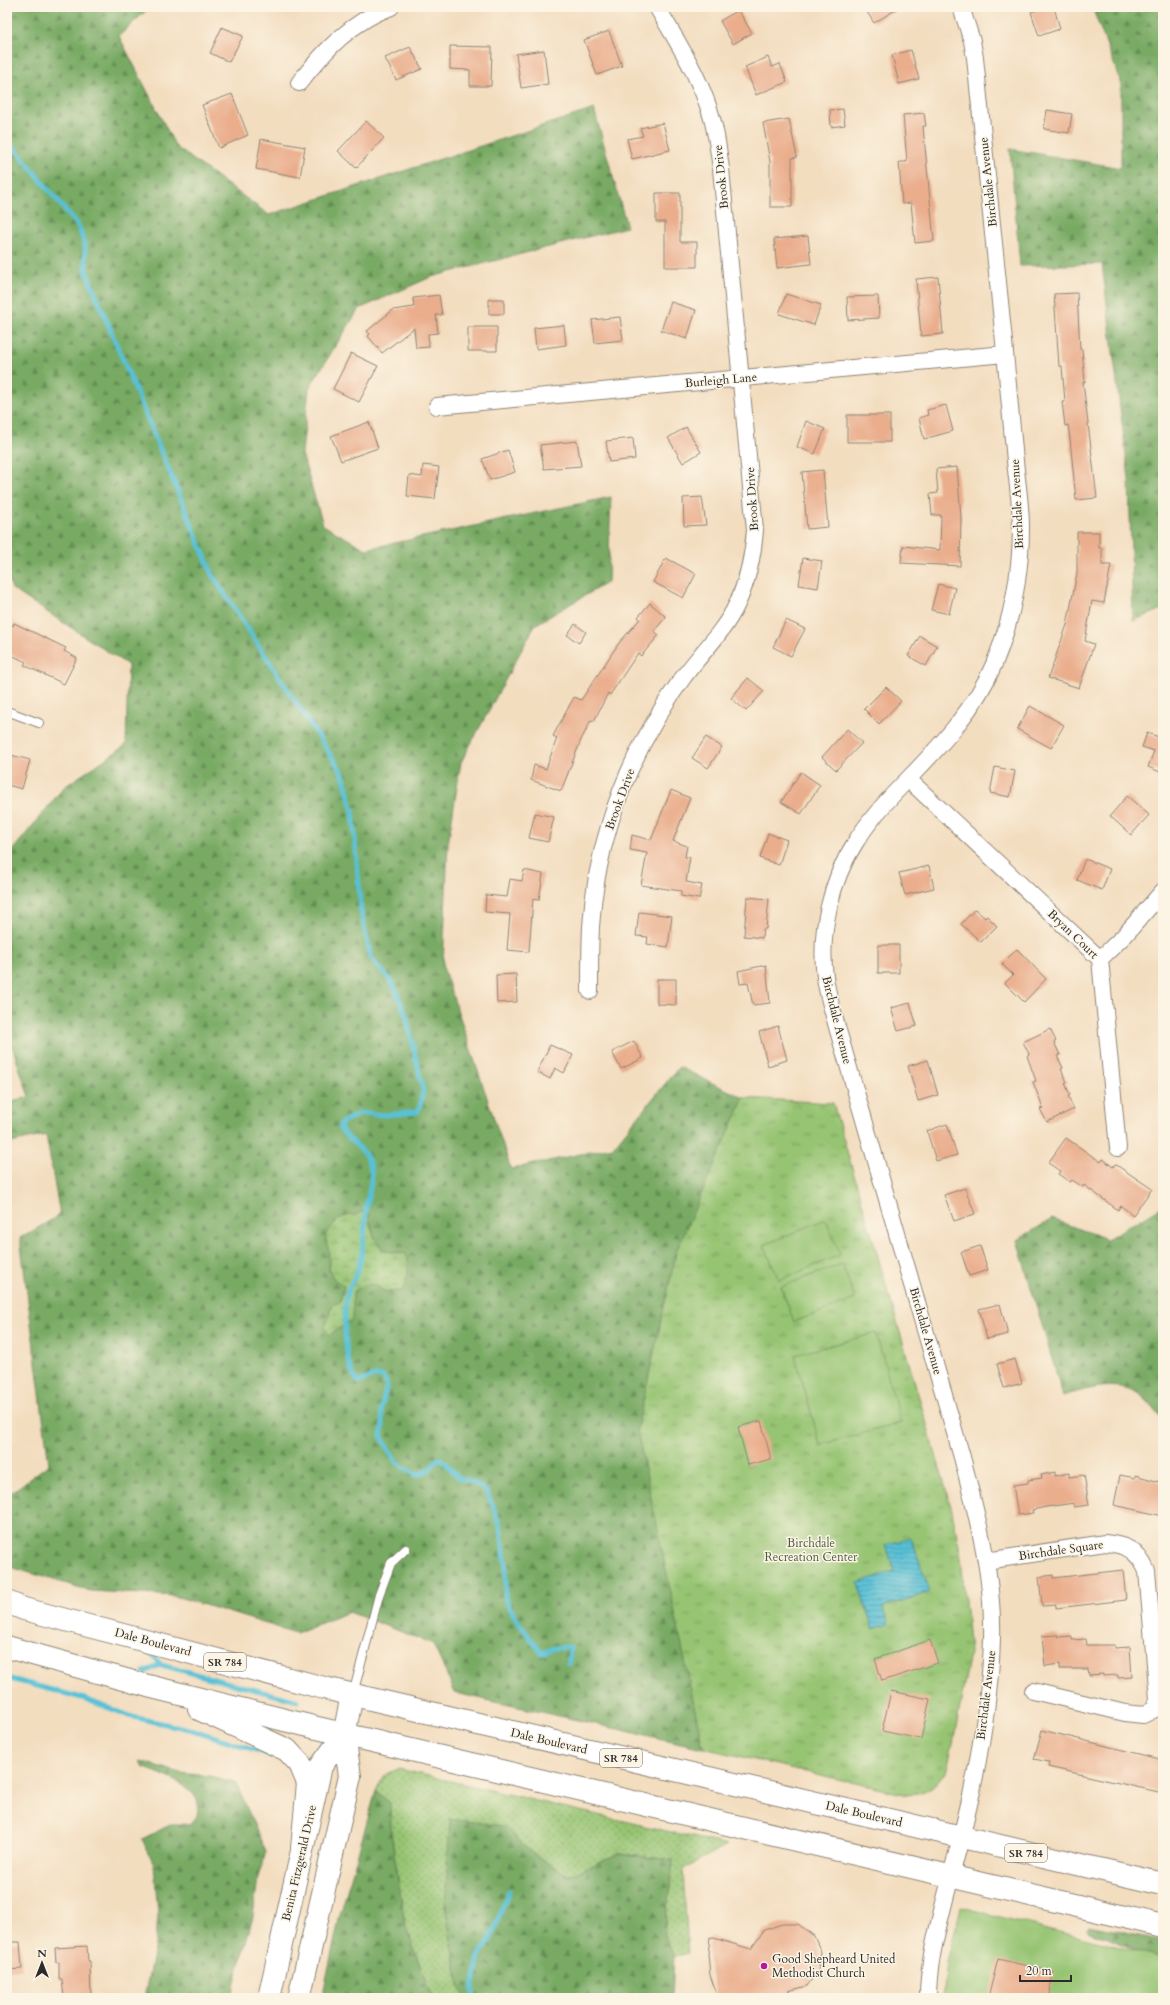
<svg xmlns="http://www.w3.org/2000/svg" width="1170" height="2005" font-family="Cardo,serif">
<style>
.grass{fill:url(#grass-dots);stroke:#60784e}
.forest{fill:url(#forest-firs);stroke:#526a48;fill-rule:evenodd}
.wetland{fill:url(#wetland-marsh);stroke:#60784e}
.park{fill:url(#park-tufts);stroke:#60784e}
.garden{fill:#96c472;stroke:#60784e}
.water{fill:url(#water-rules);stroke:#427680}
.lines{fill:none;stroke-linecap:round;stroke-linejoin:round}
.stream{stroke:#59c1d6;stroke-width:5}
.building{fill:#eaae8d}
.lane-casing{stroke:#8f8475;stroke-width:10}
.street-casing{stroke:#8f8475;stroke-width:18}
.secondary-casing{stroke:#8f8475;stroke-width:24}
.primary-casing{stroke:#8f8475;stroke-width:24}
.lane{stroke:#fff;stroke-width:8}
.street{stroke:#fff;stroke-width:16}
.secondary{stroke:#fff;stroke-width:22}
.primary{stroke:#fff;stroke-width:22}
.poi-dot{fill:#b5179e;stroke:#fcf5e5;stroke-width:1.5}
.labels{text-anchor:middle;stroke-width:3;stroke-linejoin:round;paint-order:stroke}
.shield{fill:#fcf5e5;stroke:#6a6863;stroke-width:1}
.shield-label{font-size:11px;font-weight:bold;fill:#2b2b2b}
.street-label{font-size:12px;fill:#2b2b2b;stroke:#fcf5e5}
.park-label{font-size:12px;fill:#4b5940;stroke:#fcf5e5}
.poi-label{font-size:12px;fill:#2b2b2b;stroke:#fcf5e5;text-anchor:start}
</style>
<defs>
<pattern id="grass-dots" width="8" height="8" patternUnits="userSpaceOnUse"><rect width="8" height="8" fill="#96c472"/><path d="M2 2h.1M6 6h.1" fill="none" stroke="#7b9f5e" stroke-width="1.8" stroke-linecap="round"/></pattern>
<pattern id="forest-firs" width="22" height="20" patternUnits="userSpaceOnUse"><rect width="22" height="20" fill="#78aa64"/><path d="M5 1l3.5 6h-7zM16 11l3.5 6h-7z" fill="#638b53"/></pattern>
<pattern id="wetland-marsh" width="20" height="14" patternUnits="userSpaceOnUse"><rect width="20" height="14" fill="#96c472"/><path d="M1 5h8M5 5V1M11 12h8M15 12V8" fill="none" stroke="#7b9f5e"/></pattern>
<pattern id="park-tufts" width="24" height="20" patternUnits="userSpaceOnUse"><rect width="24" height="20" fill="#96c472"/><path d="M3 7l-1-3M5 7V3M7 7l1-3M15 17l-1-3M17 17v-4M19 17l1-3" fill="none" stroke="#7b9f5e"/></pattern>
<pattern id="water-rules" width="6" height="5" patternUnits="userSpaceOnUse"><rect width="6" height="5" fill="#59c1d6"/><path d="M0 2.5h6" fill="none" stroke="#4a9dae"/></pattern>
</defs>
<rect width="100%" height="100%" fill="#fcf5e5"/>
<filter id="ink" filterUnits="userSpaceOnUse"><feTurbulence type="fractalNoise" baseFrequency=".025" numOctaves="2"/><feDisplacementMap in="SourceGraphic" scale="8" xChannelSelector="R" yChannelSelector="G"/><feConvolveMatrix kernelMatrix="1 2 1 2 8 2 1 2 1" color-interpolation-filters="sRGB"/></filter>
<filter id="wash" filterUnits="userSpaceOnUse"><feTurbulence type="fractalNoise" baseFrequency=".012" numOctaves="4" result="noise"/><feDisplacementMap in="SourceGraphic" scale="16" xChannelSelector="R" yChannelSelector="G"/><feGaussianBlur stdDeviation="0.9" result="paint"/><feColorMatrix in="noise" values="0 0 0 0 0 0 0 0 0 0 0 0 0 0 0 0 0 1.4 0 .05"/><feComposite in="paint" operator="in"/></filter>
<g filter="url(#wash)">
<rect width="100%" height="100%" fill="#f3ddbf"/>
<!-- grass -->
<path class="grass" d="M399,1769L727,1845L683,1869L688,1953L674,1957L664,1933L673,1860L618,1854L569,1876L532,1853L504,1826L445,1905L459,1984L465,1998H432L405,1925L391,1833L390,1803L376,1791C381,1779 385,1773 399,1769Z"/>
<!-- forest -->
<path class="forest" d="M7,7H150L119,36L176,147L269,215L594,109L627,227L431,277L359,309L309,388L302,454L323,525L366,549L611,497L608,582L535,625L461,762L448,844L443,967L511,1169L613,1147L679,1067L744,1098L677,1249L637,1429L703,1748L455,1693L433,1644L349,1612L296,1633L175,1596L91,1591L7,1566V1496L49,1464L20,1238L60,1215L46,1135L7,1144V1102L29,1097L7,1031V857L64,787L126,745L128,665L12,589L7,572ZM356,1215L370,1221L374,1237L383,1251L401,1252L402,1291L385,1292C371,1281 368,1282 353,1292L345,1324L340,1328H326L332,1305L340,1302L344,1286L334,1279L329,1270V1252L326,1236L343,1217Z
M1092,7H1163V609L1133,621L1129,479L1102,264L1020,266L1010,149L1121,168V82Z
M1163,1206V1420C1156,1412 1150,1403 1143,1397C1121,1378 1087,1389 1063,1396L1017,1240L1052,1219L1107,1239Z
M140,1761L180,1773L210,1776L235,1782C247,1805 255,1829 266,1852L258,1877L253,1917L235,1982L233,1998H144L156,1940L158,1915L154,1864L142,1839L172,1824H189C192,1821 197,1816 198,1811C203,1787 161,1775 143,1767Z
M376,1791L390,1803L391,1833L405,1925L432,1998H322L340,1915Z
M450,1819L504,1826L532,1853L569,1876L618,1854L673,1860L664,1933L674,1957L672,1998H465L459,1984L445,1905Z
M1089,1925L1163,1941V1958L1139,1952L1108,1938L1089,1932L1087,1928Z"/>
<!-- wetland -->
<path class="wetland" d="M366,1210L374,1237L383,1251L406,1254C411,1268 407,1277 402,1291L385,1292C371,1281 368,1282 353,1292L352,1320L329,1335L325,1328L332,1305L340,1302L344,1286L334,1279L329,1270V1252L325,1236C330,1229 336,1219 344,1217C352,1214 358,1215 366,1210Z"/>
<!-- park -->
<path class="park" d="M744,1098L833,1103L952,1510L961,1557L970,1653L953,1744L946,1772L936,1784L923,1792L907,1795L703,1748L637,1429L677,1249Z"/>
<!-- garden -->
<path class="garden" d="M826,1219L840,1255L779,1280L764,1245Z
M842,1264L855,1299L794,1322L781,1287Z
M876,1333L901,1423L820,1445L795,1355Z
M961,1907L1163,1958V1998H943L947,1962Z"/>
<!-- water -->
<path class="water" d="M911,1537L930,1592L883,1607L889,1624L873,1629L858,1583L894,1571L886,1545Z"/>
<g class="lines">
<!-- stream -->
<path class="stream" d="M7,139L79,227L85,246L86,271L213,576L343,774L353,812L361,912L371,958L393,984L406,1015L423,1090L420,1106L417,1112L385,1115L360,1113L341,1123L340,1128C351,1145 368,1148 371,1170C373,1182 367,1198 366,1210C364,1230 364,1250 358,1270C355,1279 347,1288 346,1298C344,1318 343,1369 359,1382L374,1376H383L387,1385L381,1410L383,1426L381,1436L396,1462L416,1475C426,1472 431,1470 436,1460L442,1459L459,1478L473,1482L486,1491L493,1506L500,1526L506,1566L505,1599L518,1622L542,1653L554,1648L570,1647L569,1664
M147,1650L161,1665
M144,1672L161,1665L298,1701
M7,1678L82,1698L133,1717L193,1730L271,1755
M473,1998V1989L479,1956L490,1940L509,1891"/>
</g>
<g id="blocks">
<!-- building -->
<path class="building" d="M864,7H900L874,23Z
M1048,7H1054L1060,29L1039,36L1031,12Z
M738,10L752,33L733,44L720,21Z
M222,27L243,36L229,62L210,53Z
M609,31L622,66L597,75L584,40Z
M450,46L492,47L491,86H470V70L450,69Z
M410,47L422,69L396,80L385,58Z
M544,50L548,84L521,88L516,54Z
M911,50L919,79L899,84L892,55Z
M768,57L772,67L780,64L787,82L756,95L745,67Z
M232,94L248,135L219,148L202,105Z
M843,109L845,125L831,127L830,110Z
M1047,110L1072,114L1069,133L1044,129Z
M924,113L926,126H923L934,241L915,243L911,203L902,204L899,162H907L903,115Z
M789,119L797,157L792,158V207H770V162L763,123Z
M366,121L384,138L356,168L338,151Z
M663,123L670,150L632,159L627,139L643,136L640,128Z
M261,139L305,147L300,177L256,169Z
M656,193H680V242H697V267H665V222H656Z
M808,236L811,264L777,268L774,239Z
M938,277L943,334L921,336L916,279Z
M1077,293L1080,349H1082L1085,382H1083L1097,498L1076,500L1070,439L1068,425L1065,426L1062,402H1065L1062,366H1059L1054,294Z
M786,294L821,305L814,325L779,314Z
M439,295L442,315H436L438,333L428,334L429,347L416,348L414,328L382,353L368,336L370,334L367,331L393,310L414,307L413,298Z
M878,296L879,318L848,320L847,297Z
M489,299H504V314H489Z
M671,302L696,310L687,339L661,330Z
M620,317L623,340L595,343L592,320Z
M564,325L566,345L536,349L534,328Z
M468,327H497V351H468Z
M351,353L378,366L359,402L333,389Z
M946,405L953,431L924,439L919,418L928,415L927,410Z
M847,415H890V442H847Z
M806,421L825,429L815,454L797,447Z
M369,422L378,448L341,461L331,436Z
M686,427L701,452L683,463L668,438Z
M633,438L635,459L609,462L606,441Z
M577,441L581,466L544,469L540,445Z
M508,450L515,472L490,480L482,459Z
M423,465L439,467L435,499L407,496L409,475L422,477Z
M957,467L961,517L960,566L901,563L903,546L940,550L941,515H932L930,494L938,493L936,469Z
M823,470L828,527L807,529L802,472Z
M702,497L706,525L684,526L683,498Z
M1077,532H1099V548H1102V565H1111L1104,603L1092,601L1085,641L1094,644L1079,688L1048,678L1067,625L1077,573Z
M666,558L696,574L683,598L653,582Z
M803,558L822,561L818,588L799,585Z
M938,584L955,588L949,614L931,610Z
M650,603L666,617L654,631L659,635L641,656L638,653L610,695L608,693L594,721L591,720L581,740L561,791L531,780L534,765L546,769L557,738L553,736L574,697L581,700L619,643L640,619L638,617Z
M786,620L805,629L791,656L773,647Z
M7,623L13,626L14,623L66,648L64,651L77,658L64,684L24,665L26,662L7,653Z
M575,624L586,632L579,643L567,635Z
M920,636L937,646L926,666L908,656Z
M748,678L764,691L746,711L731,698Z
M886,687L901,701L879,724L864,709Z
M1030,706L1064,725L1051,748L1017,729Z
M847,729L862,743L836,770L822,757Z
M1161,731L1163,732V773L1148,767L1154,751L1142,747L1147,733L1159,737Z
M706,737L722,747L708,768L692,758Z
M7,754L30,760L22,789L7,785Z
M995,767L1015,771L1010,797L990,793Z
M801,772L820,785L801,814L781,802Z
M671,790L690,798L673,841L687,846L685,857H690L686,882L702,885L699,899L681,896V891L641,885L647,853L630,850L632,835L651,840Z
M1127,796L1149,815L1131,835L1110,816Z
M535,813L554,817L548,842L529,838Z
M768,833L787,840L779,865L760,858Z
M1085,859L1110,869L1102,890L1077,880Z
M929,866L934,888L905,895L899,873Z
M524,870L543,874L539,900L533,899L529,952L507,950L510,914L485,912L486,895L507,897L510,879L522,881Z
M747,897L769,899L766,929H763L762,938L744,936Z
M975,909L985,918L987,916L997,926L981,942L961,924Z
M639,912L672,916L668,947L647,944L648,937L636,936Z
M878,945H899V973H878Z
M1017,949L1046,979L1024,1002L1005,983L1013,975L1002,964Z
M766,965L770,1003L753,1005L748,983L740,984L738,971Z
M516,974L517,1002L497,1003L496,975Z
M657,979H676V1005L657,1004Z
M910,1003L917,1026L898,1031L891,1008Z
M778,1026L787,1060L768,1066L759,1032Z
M1050,1029L1056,1041L1054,1042L1060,1055L1057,1056L1063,1068L1061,1069L1067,1082L1065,1083L1070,1095L1068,1096L1074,1109L1047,1122L1040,1109L1043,1108L1033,1082L1036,1081L1027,1056L1029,1054L1023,1042Z
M634,1041L643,1058L621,1069L612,1052Z
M550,1045L573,1055L564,1073L555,1068L550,1079L537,1072Z
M928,1060L938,1095L918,1101L908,1066Z
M947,1124L957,1155L936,1161L927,1131Z
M1066,1138L1101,1162L1103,1159L1113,1167L1115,1164L1152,1189L1133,1215L1121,1206L1118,1210L1084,1185L1083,1187L1072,1180L1070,1182L1058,1174L1060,1171L1048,1163Z
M965,1188L975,1214L954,1221L944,1195Z
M980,1246L988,1270L969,1276L961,1252Z
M1000,1304L1008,1334L987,1339L979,1309Z
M1015,1359L1022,1383L1004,1388L997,1364Z
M761,1421L771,1459L748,1465L738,1427Z
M1055,1472V1476L1069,1473V1477L1084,1475L1089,1505L1074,1507V1503L1046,1507L1032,1510L1033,1513L1018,1515L1013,1485L1028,1483V1480L1042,1478L1041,1475Z
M1120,1475L1135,1478V1475L1163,1483V1516L1114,1505Z
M1123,1570L1126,1600L1056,1608V1605L1042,1606L1039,1577L1053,1575V1578Z
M1058,1635V1637L1072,1636V1640L1086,1639L1087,1645H1115V1648L1130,1647L1132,1677L1118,1678V1675L1103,1676V1674L1089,1675L1088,1669H1060V1664L1045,1666L1042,1636Z
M930,1640L938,1663L882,1681L875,1659Z
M891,1691L930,1699L921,1739L882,1731Z
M1042,1730L1163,1760V1793L1048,1767L1049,1762L1034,1759Z
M782,1924H798L814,1936L821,1952L818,1971L807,1986L788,1991V1998H718L710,1975L708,1954L710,1937L751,1949L764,1930Z
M7,1942H20L22,1969L7,1970Z
M87,1946L88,1961H90L91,1998H64L62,1979H59V1962L56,1963L55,1948Z
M998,1959L1054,1972L1048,1998H988Z"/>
</g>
</g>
<g filter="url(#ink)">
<use href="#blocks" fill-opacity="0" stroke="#8f8475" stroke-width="1"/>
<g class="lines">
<defs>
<path id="lane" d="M7,711L39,723
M353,1694L379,1595L391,1563L406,1549"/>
<path id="street" d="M299,83C324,51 352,21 391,7
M437,406L1005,354
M908,779L1100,959L1118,1148
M1100,959L1125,935L1163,891
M590,991C590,970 590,948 591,927C595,856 618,784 654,723C662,708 672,693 682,679C700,654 724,632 737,604C748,580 753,556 755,530L721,169C718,146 715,124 707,103C695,69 675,38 657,7
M986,1561L1105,1543C1127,1545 1137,1550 1147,1571L1158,1699L1155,1709L1143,1715L1125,1713L1033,1691
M928,1998C928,1969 934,1943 941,1915C951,1874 963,1833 972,1791C982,1742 991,1689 992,1638C994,1577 977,1516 962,1457L837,1027C833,1011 827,994 825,977C819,933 831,880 855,843C870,818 891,796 911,776C943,743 976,707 994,664C1012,620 1021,575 1021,527C1021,502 1016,476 1014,450C1010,410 1007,371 1003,331C994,240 984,149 975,58L972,41L961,7"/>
<path id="secondary" d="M269,1998L321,1766L344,1735
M299,1998L350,1776L344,1735L352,1695"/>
<path id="primary" d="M7,1602L24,1609L324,1688L1163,1884
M7,1647L148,1686L313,1727L1163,1926
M199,1709L287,1750L300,1764L308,1783L302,1848"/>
</defs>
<!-- lane casing -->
<use href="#lane" class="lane-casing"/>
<!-- street casing -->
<use href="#street" class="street-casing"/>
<!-- secondary casing -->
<use href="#secondary" class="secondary-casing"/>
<!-- primary casing -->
<use href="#primary" class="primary-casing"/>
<!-- lane -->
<use href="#lane" class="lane"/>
<!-- street -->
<use href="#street" class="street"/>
<!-- secondary -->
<use href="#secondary" class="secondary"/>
<!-- primary -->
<use href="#primary" class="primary"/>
</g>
</g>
<!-- markers -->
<circle class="poi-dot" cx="764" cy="1966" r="4"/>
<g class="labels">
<!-- shield labels -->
<g class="shield">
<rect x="204" y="1653" width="42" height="18" rx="3"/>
<rect x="600" y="1749" width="42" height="18" rx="3"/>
<rect x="1005" y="1844" width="42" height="18" rx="3"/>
</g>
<g class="shield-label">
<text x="225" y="1666">SR 784</text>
<text x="621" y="1762">SR 784</text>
<text x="1026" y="1857">SR 784</text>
</g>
<!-- street labels -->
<g class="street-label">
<text transform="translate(721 177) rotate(-96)" y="4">Brook Drive</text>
<text transform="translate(988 182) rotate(-96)" y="4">Birchdale Avenue</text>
<text transform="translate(721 380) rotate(-5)" y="4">Burleigh Lane</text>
<text transform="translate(752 499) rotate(-94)" y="4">Brook Drive</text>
<text transform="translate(1017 504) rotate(-93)" y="4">Birchdale Avenue</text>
<text transform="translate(620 799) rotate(-70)" y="4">Brook Drive</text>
<text transform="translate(1073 934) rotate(44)" y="4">Bryan Court</text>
<text transform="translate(837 1020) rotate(76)" y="4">Birchdale Avenue</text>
<text transform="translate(926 1331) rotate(74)" y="4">Birchdale Avenue</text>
<text transform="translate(1061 1550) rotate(-8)" y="4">Birchdale Square</text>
<text transform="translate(153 1642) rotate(15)" y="4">Dale Boulevard</text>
<text transform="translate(986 1695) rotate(-83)" y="4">Birchdale Avenue</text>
<text transform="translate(549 1741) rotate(13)" y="4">Dale Boulevard</text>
<text transform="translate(864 1814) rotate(13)" y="4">Dale Boulevard</text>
<text transform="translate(299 1863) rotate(-77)" y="4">Benita Fitzgerald Drive</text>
</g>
<!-- park labels -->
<g class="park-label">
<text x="811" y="1547">Birchdale<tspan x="811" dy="14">Recreation Center</tspan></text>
</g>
<!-- poi labels -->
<g class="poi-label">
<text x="772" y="1963">Good Shepheard United<tspan x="772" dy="14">Methodist Church</tspan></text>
</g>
</g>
<!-- margin -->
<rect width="1170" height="2005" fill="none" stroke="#fcf5e5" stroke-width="24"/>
<!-- north arrow -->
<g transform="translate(42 1963)" stroke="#fcf5e5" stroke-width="3" paint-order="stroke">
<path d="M0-3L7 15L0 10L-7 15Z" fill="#2b2b2b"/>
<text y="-6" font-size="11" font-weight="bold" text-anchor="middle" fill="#2b2b2b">N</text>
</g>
<!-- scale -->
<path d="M1020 1975v6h51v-6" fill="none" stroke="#2b2b2b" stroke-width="2"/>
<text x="1026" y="1975" font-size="12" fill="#2b2b2b" stroke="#fcf5e5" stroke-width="3" paint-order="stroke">20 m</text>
</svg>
